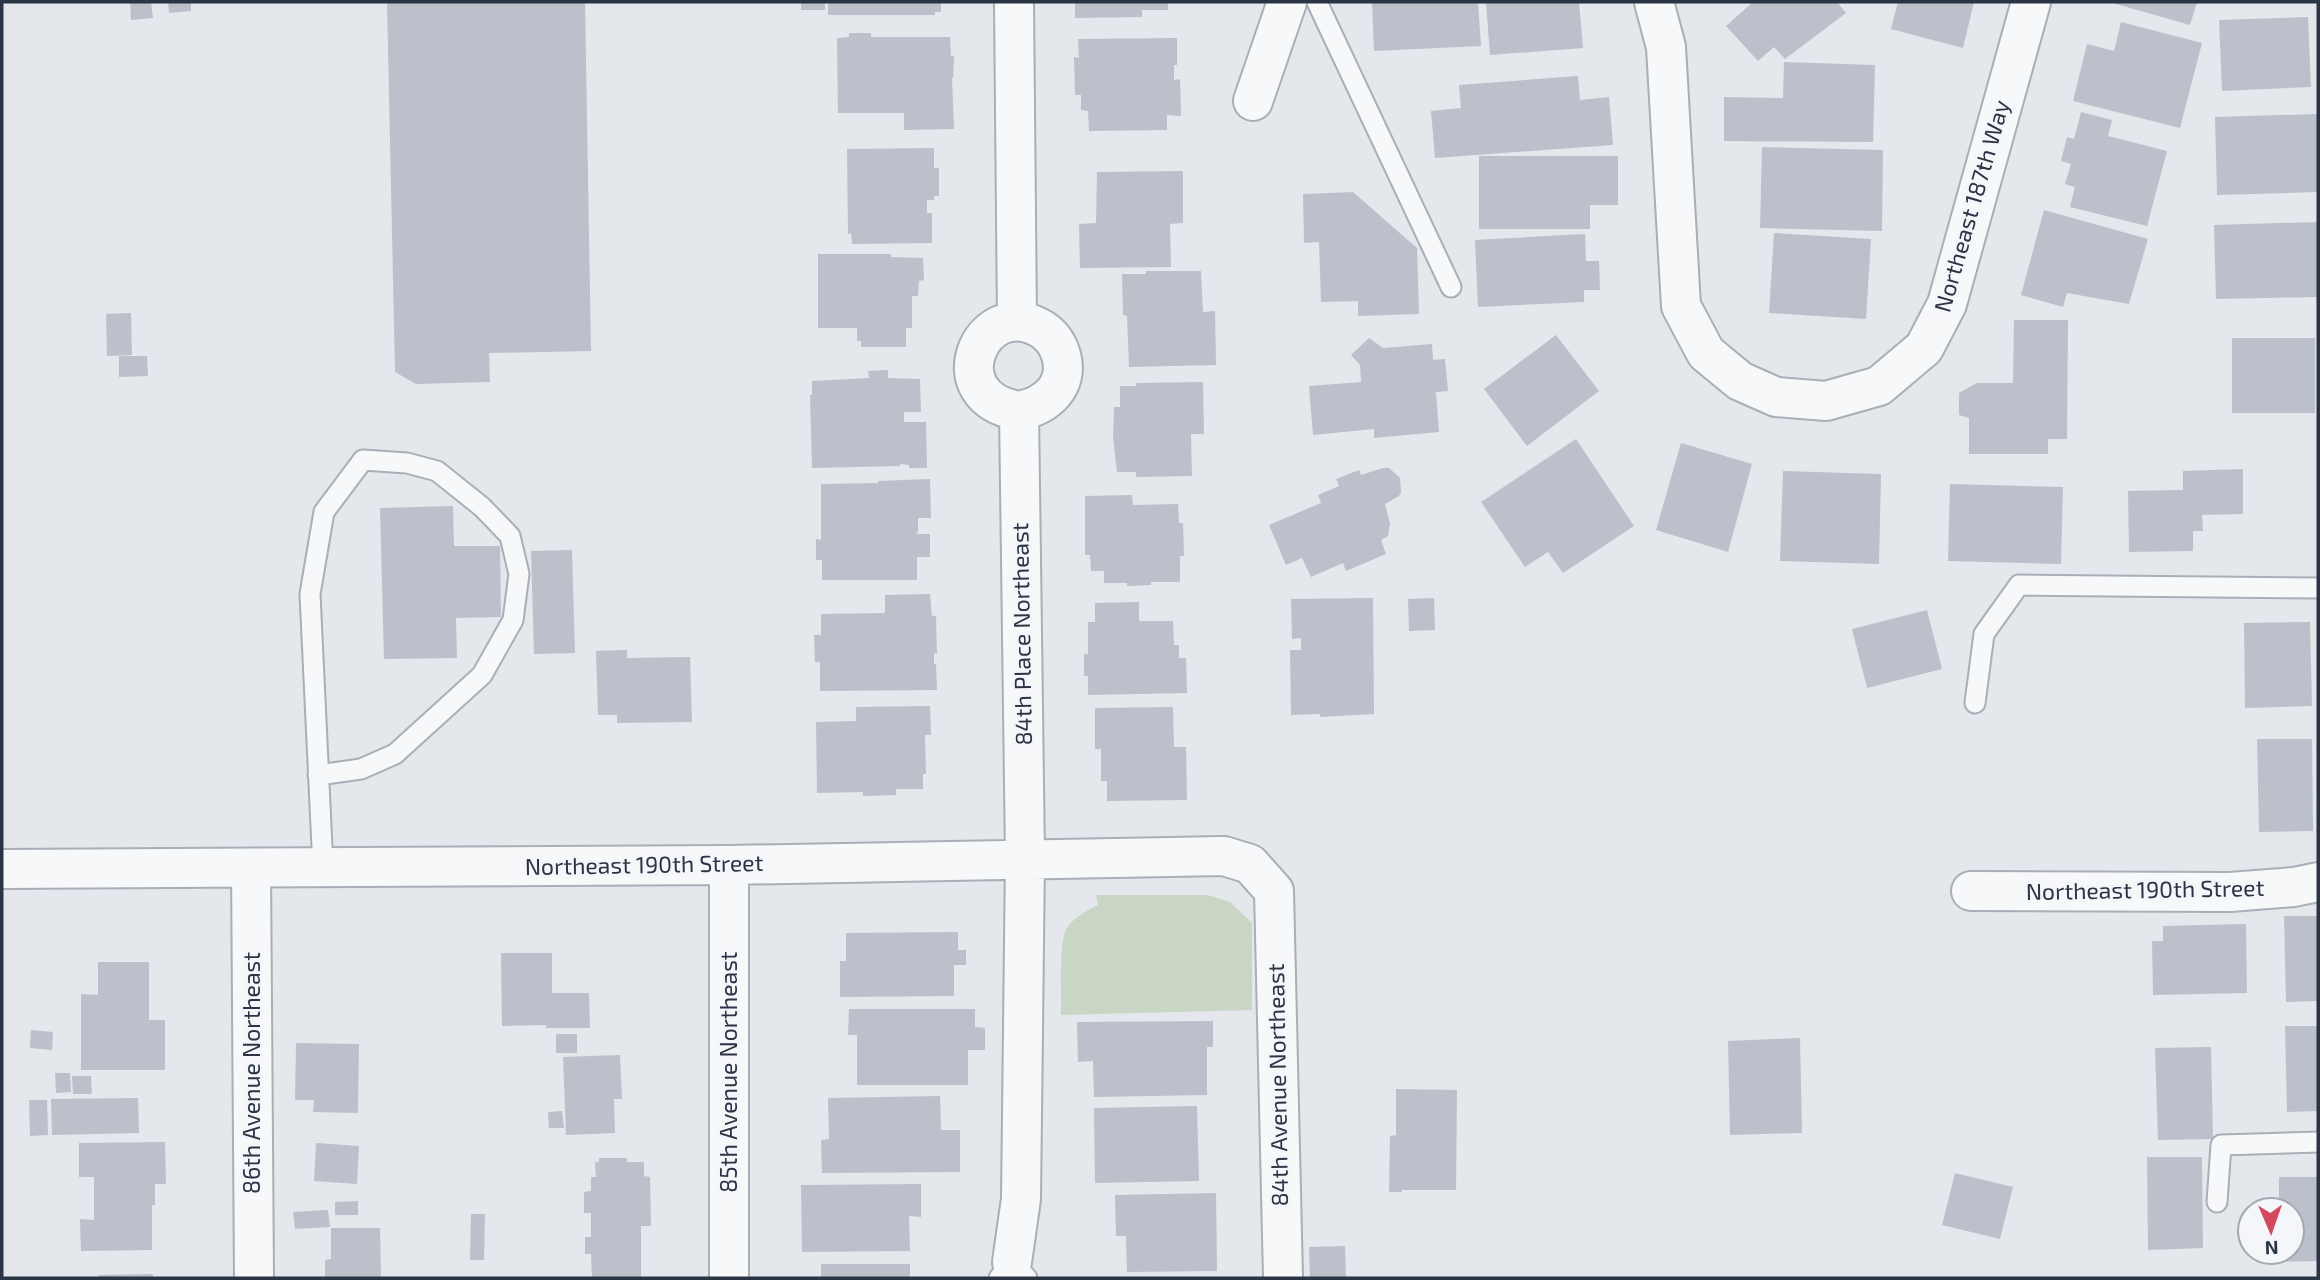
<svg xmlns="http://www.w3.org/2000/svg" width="2320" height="1280" font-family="'Exo 2',sans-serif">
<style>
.green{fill:#c9d6c5}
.building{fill:#bbc0ca}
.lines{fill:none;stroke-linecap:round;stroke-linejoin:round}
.service-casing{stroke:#a9aeb7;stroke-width:23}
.minor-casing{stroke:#a9aeb7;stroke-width:42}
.service{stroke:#f7f8fa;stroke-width:19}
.minor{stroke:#f7f8fa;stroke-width:38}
.labels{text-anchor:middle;stroke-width:6;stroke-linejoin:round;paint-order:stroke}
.street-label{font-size:23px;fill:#2b3445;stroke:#f4f6f9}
</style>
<rect width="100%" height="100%" fill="#e4e7ec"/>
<!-- green -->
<path class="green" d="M1096,895H1207L1230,902L1252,923V1010L1061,1015C1062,996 1058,943 1067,928C1074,917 1087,911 1098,905Z"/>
<!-- building -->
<path class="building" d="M130,2H151L153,18L131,20Z
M168,2H191V11L169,13Z
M387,2H585L591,351L489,353L490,382L416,384L395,372Z
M801,2H825V10H801Z
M828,2H941V12H935V15H828Z
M1075,2H1168V10H1142V17L1075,18Z
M1372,2H1478L1481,46L1374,51Z
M1486,2H1579L1583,48L1490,55Z
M1753,2H1837L1846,13L1785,59L1774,47L1758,61L1726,26Z
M1898,2H1974L1963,48L1891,29Z
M2109,2H2197L2190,25Z
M2308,17L2311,87L2222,91L2219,20Z
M2121,22L2202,43L2180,128L2073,101L2087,44L2114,51Z
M849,33H871V37H950L951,56H954L953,78H952L954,129L904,130V113H838L837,38L849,37Z
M1177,38V65H1174V80L1180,79L1181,116L1167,115V130L1089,131L1088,111L1081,110V95H1075L1074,57L1079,58L1078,39Z
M1784,62L1875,65L1873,142L1724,141V97L1783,98Z
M1578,76L1580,100L1609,97L1613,145L1435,158L1431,111L1461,108L1459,85Z
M2081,112L2112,120L2108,136L2167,151L2147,226L2070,207L2075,187L2065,184L2071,164L2061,161L2067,137L2074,139Z
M2317,114L2318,192L2217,195L2215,117Z
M1762,147L1883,150L1882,231L1760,228Z
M934,148V168H939V196H934V200H927V213H932V243L852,244L851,233L848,234L847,149Z
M1479,156H1618V205H1590V229H1479Z
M1183,171V223L1170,224L1171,267L1080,268L1079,224L1096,223L1097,172Z
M1353,192L1417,248L1419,314L1358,316V301L1321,302L1319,242L1304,243L1303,194Z
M2044,210L2148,239L2129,304L2067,293L2063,307L2021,295Z
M2318,222V297L2216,299L2214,225Z
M1774,233L1871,239L1866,319L1769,313Z
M1585,234L1586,261H1599L1600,290H1584V302L1478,307L1475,240Z
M818,254H891V257L923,258L924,280L919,281L918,296H912V328H906V347H861V341H857V328H818Z
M1146,271H1201L1203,312L1215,311L1216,365L1129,367L1127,316L1123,315L1122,274H1146Z
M131,313L132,355L107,356L106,314Z
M2014,320H2068L2067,439H2048V454H1969V418L1959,415V393L1977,383H2013Z
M1556,335L1599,391L1527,446L1484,389Z
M1369,338L1383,348L1432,344L1433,360L1445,359L1448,391L1436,392L1439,432L1374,438V429L1313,435L1309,386L1361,382L1360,365L1351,355Z
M2232,338H2315V413H2232Z
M119,356H147L148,376L119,377Z
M888,370V378L920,379L921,412H904V422H926L927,468H909V465L900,464V466L812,468L810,395H812V381L869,378L868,371Z
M1203,382L1204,434H1191L1192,476L1136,477V472H1117L1113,436L1114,407H1120V386H1136V383Z
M1576,439L1634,526L1563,573L1548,552L1525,567L1481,502Z
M1681,443L1752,464L1728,552L1656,530Z
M1383,468H1389L1400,478L1401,492L1399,496L1385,504L1390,524L1388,536L1381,540L1386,554L1346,571L1343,563L1311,577L1302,558L1286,565L1269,525L1321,503L1318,495L1339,486L1336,479L1359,470L1361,475Z
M2243,469V514L2202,515L2203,531H2193V551L2129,552L2128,491L2183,490V471Z
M1783,471L1881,474L1879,564L1780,561Z
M930,479L931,518H918V531L916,534H930V557H917V580H822V560H816V539L821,540V484L878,483V481Z
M1950,484L2063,487L2061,564L1948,561Z
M1132,495L1133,505L1178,504L1179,523H1183L1184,556H1180V582H1151V585L1127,586V583H1104V571H1091L1090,555H1085V496Z
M453,506L454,546H500L501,617L456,618L457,658L384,659L380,508Z
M572,550L575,653L534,654L531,551Z
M930,594L932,616H936L937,654L934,653V664H936L937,690L820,691V662H815L814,635H821V614L885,613V595Z
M1373,598L1374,714L1320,717V714L1291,715L1290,650H1301V638L1292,639L1291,599Z
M1434,598L1435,630L1409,631L1408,599Z
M1139,602V621H1173L1174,645H1179V658H1186L1187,693L1088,695V676H1084V654H1088V622H1095V603Z
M1927,610L1942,669L1867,688L1852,629Z
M2310,622L2312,706L2245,708L2244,623Z
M627,650V658L690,657L692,722L617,723V715H598L596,651Z
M930,706L931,735H925L926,774H923V789H896V795L863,796V792L817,793L816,722L856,721V707Z
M1173,707L1174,747H1186L1187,800L1107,801V781H1101V749H1095V708Z
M2257,739H2312L2313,831L2259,832Z
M2284,916H2318V1001L2286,1002Z
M2246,924L2247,993L2153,995L2152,941H2163V926Z
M958,932V950H966V965H954V996L840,997V961H846V933Z
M501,953H552V993H589L590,1028H546V1025L502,1026Z
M98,962H149V1020H165V1070H81V994L98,995Z
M849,1009H975V1027L985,1028V1050H968V1085H857V1035H848Z
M1213,1021V1047H1207V1095L1094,1097L1093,1061L1078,1062L1077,1022Z
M2285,1026H2318V1111L2287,1112Z
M31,1030L53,1032L52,1050L30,1048Z
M556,1034H577V1053H556Z
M1800,1038L1802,1133L1730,1135L1728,1041Z
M296,1043L359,1044L358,1113L313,1112L314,1100H295Z
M2211,1047L2213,1139L2158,1140L2155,1048Z
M620,1055L622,1099H614L615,1133L566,1135L563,1057Z
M55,1073H70L71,1092L56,1093Z
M72,1076H91L92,1094H73Z
M1396,1089L1457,1090L1456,1190H1402V1192H1389L1390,1136L1396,1135Z
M940,1096L941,1130H960V1172L822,1173L821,1140L829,1139L828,1098Z
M138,1098L139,1133L52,1135L51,1099Z
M29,1100H47L48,1135L30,1136Z
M1197,1106L1199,1181L1095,1183L1094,1108Z
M562,1111L564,1128H549L548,1112Z
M165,1142L166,1184H155V1205H152V1250L81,1251L80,1219L94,1220V1177H79V1143Z
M316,1143L359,1146L357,1184L314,1181Z
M2147,1157H2202L2203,1248L2148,1250Z
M599,1158H627V1162H644V1176L650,1177L651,1226H641V1278H592L591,1254H585V1237H591V1213H584V1192L591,1191V1177H596L595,1162H599Z
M1955,1173L2013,1187L2000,1239L1942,1225Z
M2279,1177H2318V1261L2279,1262V1252H2292V1210H2279Z
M921,1184V1217L909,1216L910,1251L802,1252L801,1185Z
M1216,1193L1217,1271L1127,1272L1126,1236H1116L1115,1195Z
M358,1201V1215H335V1202Z
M328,1210L330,1227L295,1229L293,1212Z
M471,1214H485L484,1260H470Z
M331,1228H380L381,1278H325V1260L331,1259Z
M1345,1246L1346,1278H1310L1309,1247Z
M821,1264H910V1278H821Z
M153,1274V1278H99L98,1275Z"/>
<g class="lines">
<defs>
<path id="service" d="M1317,2L1451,287
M1975,703L1984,634L2019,585L2318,588
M318,775L361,769L395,754L482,675L513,620L519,574L510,536L482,507L437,471L407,463L363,460L324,512L310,594L323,868
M2217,1202L2221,1145L2318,1142
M999,1278L1012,1262L1027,1278"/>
<path id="minor" d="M1014,2L1017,321
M1654,2L1666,47L1681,306L1706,353L1740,381L1776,397L1826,401L1879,386L1924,348L1947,304L2031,2
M1253,101L1287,2
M729,865V1278
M251,868L254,1278
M2,869L729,865L1224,856L1250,864L1274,891L1283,1278
M1971,891L2230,892L2294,887L2318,882
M1012,1262L1021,1199L1025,858L1019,411C1046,406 1070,386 1061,355C1057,342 1050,333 1038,327C981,297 937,397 1019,411"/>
</defs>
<!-- service casing -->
<use href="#service" class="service-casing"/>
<!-- minor casing -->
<use href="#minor" class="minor-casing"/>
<!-- service -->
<use href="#service" class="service"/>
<!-- minor -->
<use href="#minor" class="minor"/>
</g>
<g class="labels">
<!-- street labels -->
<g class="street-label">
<text transform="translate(1972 206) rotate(-74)" y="8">Northeast 187th Way</text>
<text transform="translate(1022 634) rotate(-91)" y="8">84th Place Northeast</text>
<text transform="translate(644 865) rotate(-1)" y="8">Northeast 190th Street</text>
<text transform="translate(2145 890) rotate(-1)" y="8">Northeast 190th Street</text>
<text transform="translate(729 1072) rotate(-90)" y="8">85th Avenue Northeast</text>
<text transform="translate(252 1073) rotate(-90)" y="8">86th Avenue Northeast</text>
<text transform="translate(1278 1085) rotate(-91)" y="8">84th Avenue Northeast</text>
</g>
</g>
<!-- border -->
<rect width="2320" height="1280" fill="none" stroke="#2b3445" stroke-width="7"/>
<!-- north arrow -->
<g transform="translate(2271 1231) rotate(178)"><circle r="33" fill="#f4f6f9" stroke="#a4a8b1" stroke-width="2"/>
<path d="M0-5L12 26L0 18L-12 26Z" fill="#d1495b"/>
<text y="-10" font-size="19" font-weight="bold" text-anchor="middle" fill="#2b3445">N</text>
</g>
</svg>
